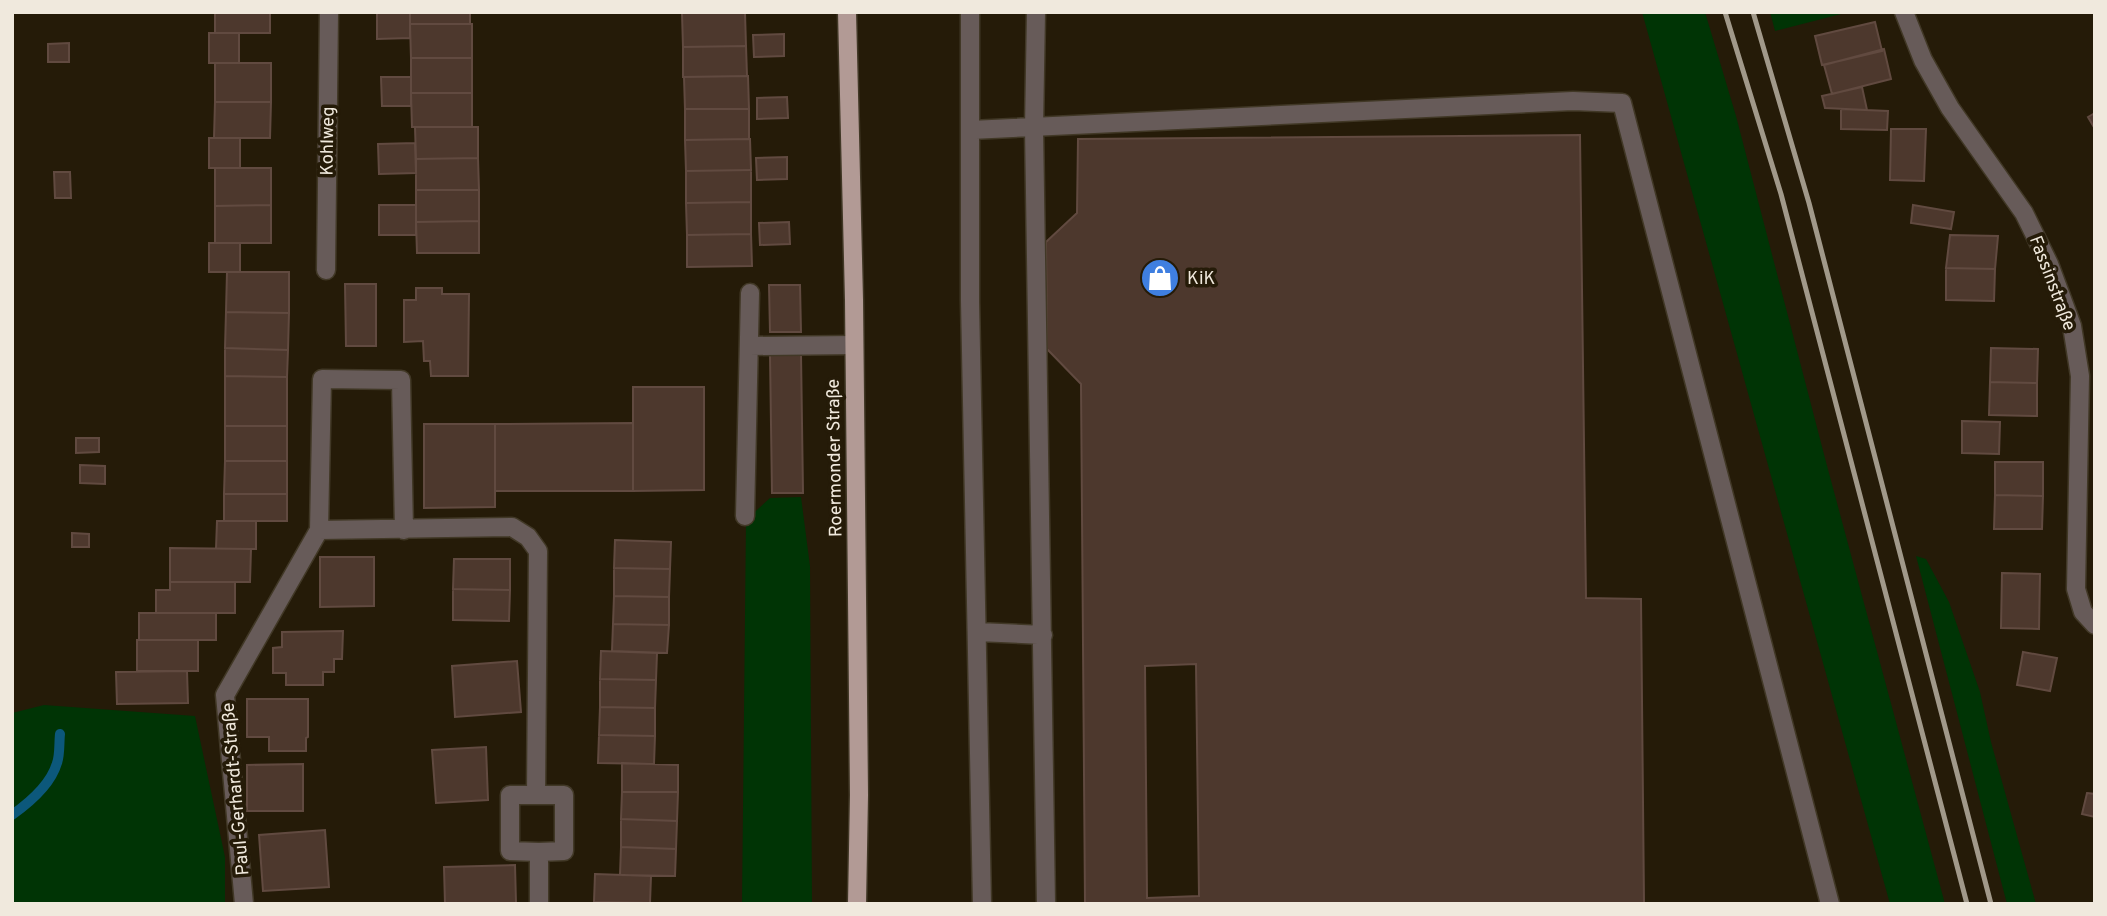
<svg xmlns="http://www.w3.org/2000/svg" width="2107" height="916" font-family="Overpass,sans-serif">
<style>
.green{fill:#003405}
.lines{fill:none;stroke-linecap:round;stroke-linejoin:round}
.stream{stroke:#0c587b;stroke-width:10}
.building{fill:#4d382d;stroke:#614a40;stroke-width:2;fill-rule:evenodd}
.minor-casing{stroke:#413826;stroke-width:21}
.major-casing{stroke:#413826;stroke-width:21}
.minor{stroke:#675b59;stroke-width:18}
.major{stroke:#b29a95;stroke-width:18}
.rail{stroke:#a1998a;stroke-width:5}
.labels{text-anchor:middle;stroke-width:7;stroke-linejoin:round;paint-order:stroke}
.street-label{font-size:18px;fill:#f0e9dd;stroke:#251b08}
.poi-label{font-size:18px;fill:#f0e9dd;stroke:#251b08;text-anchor:start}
</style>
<rect width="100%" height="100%" fill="#251b08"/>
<!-- green -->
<path class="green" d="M1642,12H1705L1736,116L1826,462L1945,904H1890Z
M1770,12H1849L1775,31Z
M801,497L810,566L812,904H742L746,520L770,498Z
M1916,556L1926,559L1949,602L1980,692L1991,742L2036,904H2007Z
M44,705L195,716L225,857V904H12V713Z"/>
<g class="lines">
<!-- stream -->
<path class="stream" d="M12,815C29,803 51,784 57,763C60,755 59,743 60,734"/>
</g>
<!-- building -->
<path class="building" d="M215,12H270V33H215Z
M377,12H410V38L377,39Z
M410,12H470V24H410Z
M682,13H745L746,46L683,47Z
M1875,22L1882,51L1822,65L1815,36Z
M410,24H472V58H411Z
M209,33H239V63H209Z
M784,34V56L754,57L753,35Z
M69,43V62H48V44Z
M746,46L747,76L683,77V47Z
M1884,49L1891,79L1832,94L1824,65Z
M411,58H472V93H411Z
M215,63H271V102H215Z
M748,76L749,109H685L684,77Z
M381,77H411V106H382Z
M1862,87L1867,110L1825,108L1822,96Z
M411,93H472V127H412Z
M787,97L788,118L757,119V98Z
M215,102H271L270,138H214Z
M685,109H749V139L685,140Z
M1841,109L1888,111L1887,130L1841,129Z
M2095,113V129L2088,117Z
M415,127H478V158L416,159Z
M1891,129H1926L1924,181L1890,180Z
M1580,135L1586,598L1641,599L1644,904H1085L1081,384L1047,349L1046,242L1077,213L1078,139ZM1196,664L1199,896L1147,898L1145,666Z
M209,138H240V168H209Z
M750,139L751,170L686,171L685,140Z
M415,143L416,173L379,174L378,144Z
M787,157V179L757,180L756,158Z
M478,158L479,190H416V159Z
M215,168H271V205L215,206Z
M751,170V202L686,203V171Z
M54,172H70L71,198H55Z
M416,190H479V221L416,222Z
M751,202V234L687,235L686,203Z
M271,205V243H215V206Z
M379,205H416V235H379Z
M1913,205L1954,212L1951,229L1911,223Z
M479,221V253H417L416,222Z
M789,222L790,244L760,245L759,223Z
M751,234L752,266L687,267V235Z
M1950,235L1998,236L1995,269L1946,268Z
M209,243H240V272H209Z
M1946,268L1995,269L1994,301L1946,300Z
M227,272H289V313L226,312Z
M345,284H376V346H346Z
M769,285H800L801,332H770Z
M416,288H442V294H469L468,376H431L430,361H424L423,341L404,342V300H416Z
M226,312L289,313L288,350L225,348Z
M225,348L288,350L287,377L225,376Z
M1991,348L2038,349L2037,383L1990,382Z
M801,354L803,493H772L770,355Z
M225,376L287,377V426H225Z
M1990,382L2037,383V416L1989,415Z
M633,387H704V490L633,491Z
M1962,421L2000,422L1999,454L1962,453Z
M633,423V491H495V424Z
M424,424H495V507L424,508Z
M225,426H287V461H225Z
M76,438H99V452L76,453Z
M225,461H287V494H224Z
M1995,462H2043V496L1995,495Z
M80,465L105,466V484L80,483Z
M224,494H287V521H224Z
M1995,495L2043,496L2042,529H1994Z
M217,521H256V549H216Z
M72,533L89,534V547H72Z
M615,540L671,542L670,569L614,568Z
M170,548L251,549L250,582H170Z
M320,557H374V606L320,607Z
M454,559H510V590L453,589Z
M614,568L670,569L669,597L614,596Z
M2002,573L2040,574L2039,629L2001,628Z
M170,582H235V613H156V590H170Z
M453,589L510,590L509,621L453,620Z
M614,596L669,597V625L613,624Z
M139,613H216V640H139Z
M613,624L669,625L667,653L612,651Z
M343,631L342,659H334V672H323V685H286V673H273V648L282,647V632Z
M137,640H198V671H137Z
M601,651L657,653L656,680L600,679Z
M2023,652L2057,658L2050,691L2017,685Z
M517,661L521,712L455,717L452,666Z
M187,671L188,703L117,704L116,672Z
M600,679L656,680L655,708L600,707Z
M247,699H308V737L306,738V751H269V737H247Z
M600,707L655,708V736L599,735Z
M599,735L655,736L654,764L598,763Z
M486,747L488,800L436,803L432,750Z
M622,763L678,765V792H622Z
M303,764V811H247V765Z
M622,792H678L677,821L621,819Z
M2087,793L2095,794V817L2082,814Z
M621,819L677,821L676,849L621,847Z
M325,830L329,887L263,891L259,835Z
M621,847L676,849L675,876L620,875Z
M515,865L516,903L445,904L444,867Z
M595,874L651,876L650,903L594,902Z
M594,902L650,903L594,904Z"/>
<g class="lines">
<defs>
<path id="minor" d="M970,12V301L982,904
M1036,12L1034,128L1046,904
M1904,12L1923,60L1950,108L2024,213L2049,264L2072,326L2080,376L2076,589L2083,612L2095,625
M971,130L1573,101L1622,103L1830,904
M326,270L329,12
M750,346L854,345
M745,516L750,293
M319,530L512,527L528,537L538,551L536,795H510V851L539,852
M978,632L1043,635
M536,795H564V851L539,852V904
M244,904L225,695L319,530L322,379L401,380L404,530"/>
<path id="major" d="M847,12L854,300L859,795L857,904"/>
</defs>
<!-- minor casing -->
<use href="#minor" class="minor-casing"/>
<!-- major casing -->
<use href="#major" class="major-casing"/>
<!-- minor -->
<use href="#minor" class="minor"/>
<!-- major -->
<use href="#major" class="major"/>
<!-- rail -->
<path class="rail" d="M1725,12L1781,194L1967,904
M1753,12L1809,203L1991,904"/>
</g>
<!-- icons -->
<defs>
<symbol id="shop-disc" viewBox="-11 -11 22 22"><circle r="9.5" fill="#3f7fe0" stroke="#251b08"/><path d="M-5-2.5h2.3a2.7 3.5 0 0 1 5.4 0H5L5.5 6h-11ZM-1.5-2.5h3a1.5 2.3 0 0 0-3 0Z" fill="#fff"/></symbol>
</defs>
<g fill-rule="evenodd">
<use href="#shop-disc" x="1138" y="256" width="44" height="44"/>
</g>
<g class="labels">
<!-- street labels -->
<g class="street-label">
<text transform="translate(327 141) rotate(-89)" y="6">Kohlweg</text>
<text transform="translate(2053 283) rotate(69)" y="6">Fassinstraße</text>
<text transform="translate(834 458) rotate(-91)" y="6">Roermonder Straße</text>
<text transform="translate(235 789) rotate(-95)" y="6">Paul-Gerhardt-Straße</text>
</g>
<!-- poi labels -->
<g class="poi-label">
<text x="1187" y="284">KiK</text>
</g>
</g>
<!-- border -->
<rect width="2107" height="916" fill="none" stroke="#f0e9dd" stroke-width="28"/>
</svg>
